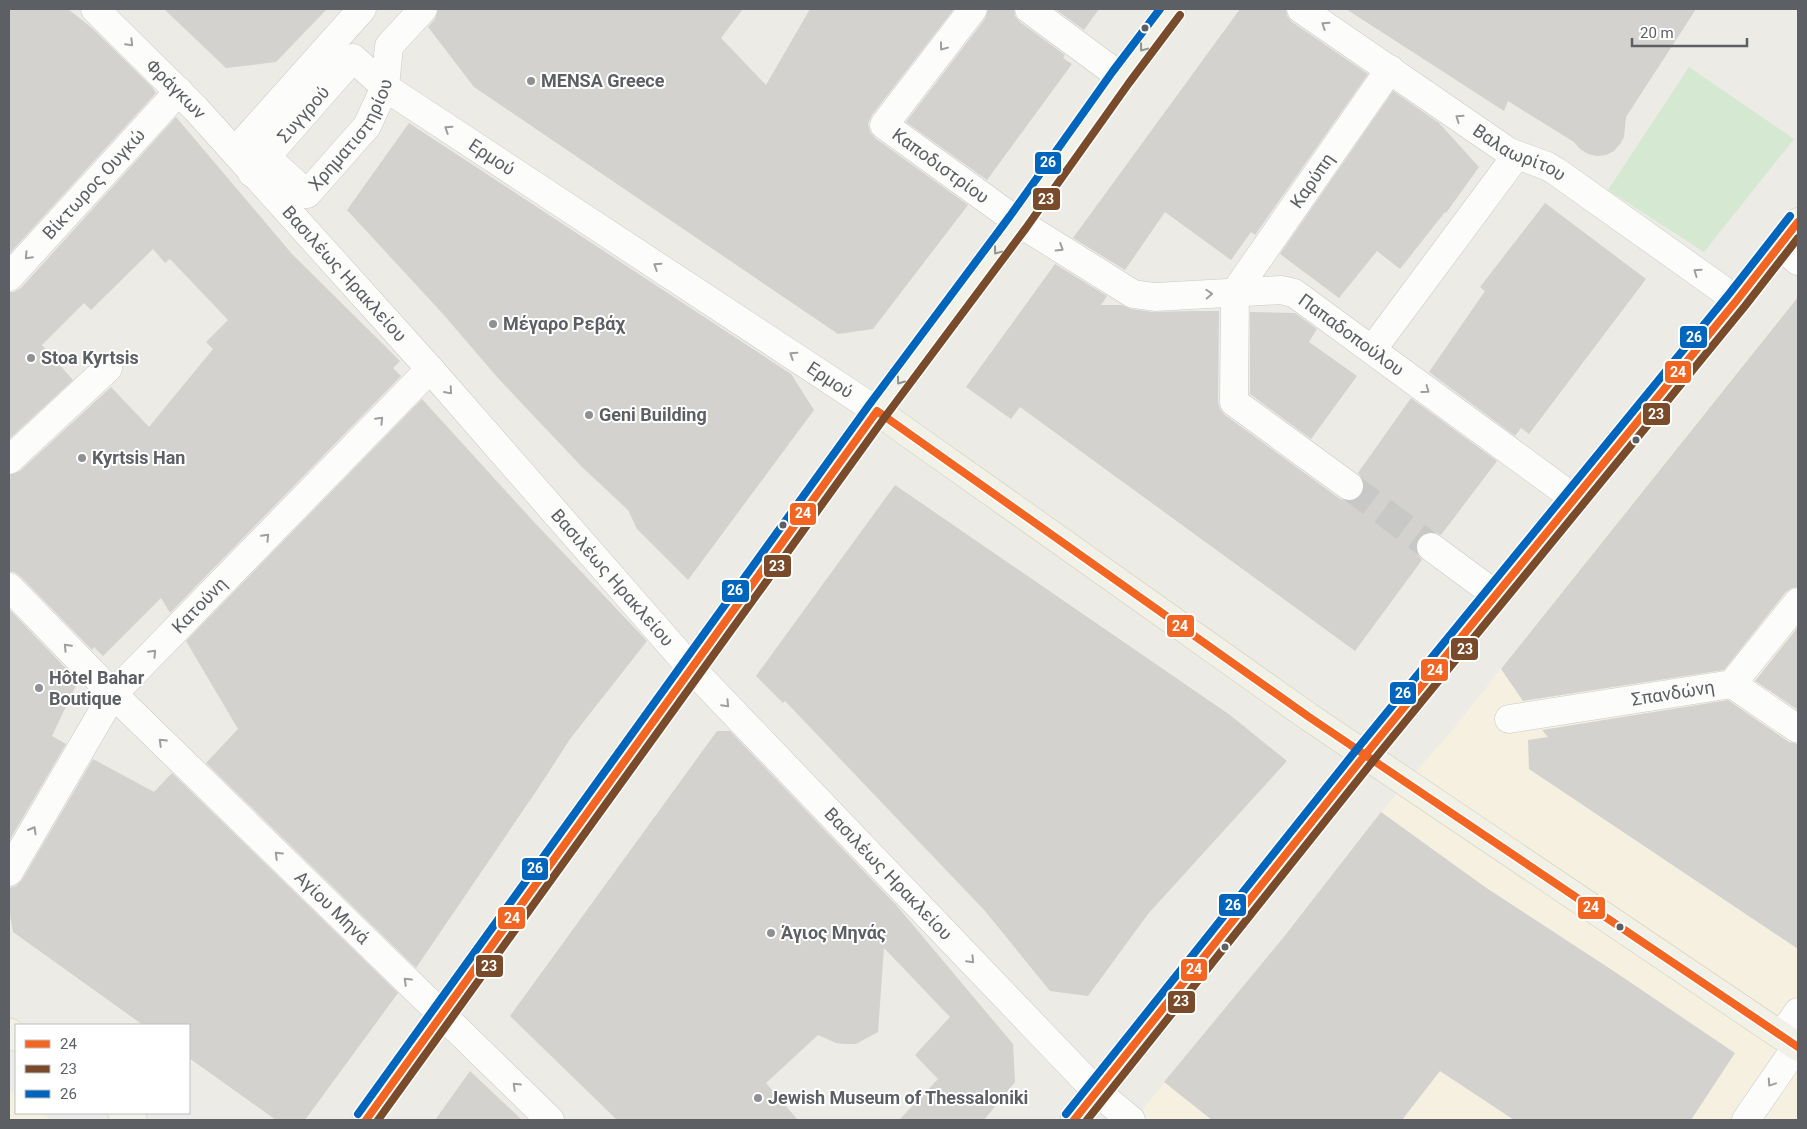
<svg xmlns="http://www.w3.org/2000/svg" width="1807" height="1129" font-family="Roboto,sans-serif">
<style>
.commercial{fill:#f5f0df}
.green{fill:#d4e8d2}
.building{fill:#d3d2cf}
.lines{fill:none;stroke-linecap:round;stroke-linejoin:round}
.minor-tunnel{stroke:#c8c8c6;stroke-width:28;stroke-dasharray:28 14;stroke-linecap:butt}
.minor-casing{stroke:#c8c9c8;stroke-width:29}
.major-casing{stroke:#d3cbb4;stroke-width:29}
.minor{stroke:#fcfcfb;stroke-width:28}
.major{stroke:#f2f1e8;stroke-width:28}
.bus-1-casing{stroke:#fff;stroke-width:11}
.bus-2-casing{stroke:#fff;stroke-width:11}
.bus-3-casing{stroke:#fff;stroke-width:11}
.bus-1{stroke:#f26522;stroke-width:8}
.bus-2{stroke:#7a4b2a;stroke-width:8}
.bus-3{stroke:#0065bd;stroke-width:8}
.oneway{stroke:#9c9ea0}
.oneway2{stroke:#909292}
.bus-dot{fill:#5c5f64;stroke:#fff;stroke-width:2}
.poi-dot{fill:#8e9092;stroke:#fff;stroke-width:2}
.labels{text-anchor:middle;stroke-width:4;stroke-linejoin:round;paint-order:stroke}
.poi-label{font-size:18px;font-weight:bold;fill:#5c5f64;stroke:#fff;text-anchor:start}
.street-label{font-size:18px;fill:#5c5f64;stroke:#fff}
.line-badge{stroke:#fff;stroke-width:2}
.badge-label{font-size:14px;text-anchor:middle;font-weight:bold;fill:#fff}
</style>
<rect width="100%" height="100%" fill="#ecebe6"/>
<!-- commercial -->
<path class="commercial" d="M1798,296V1120H1134L1283,938L1381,812L1453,729Z
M9,1089L16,1094V1113H42L52,1120H9Z"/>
<!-- green -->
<path class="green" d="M1689,67L1794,139L1704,252L1608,190Z"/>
<!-- building -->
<path class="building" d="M9,9H68L92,28L152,87L156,93L9,254Z
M164,9H327L276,62L226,68Z
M438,9H743L721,38L766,85L810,9H954L872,115L868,124L870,132L875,138L968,205L873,329L838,334L474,87L428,27L435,19Z
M988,9H1014L1015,16L1020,22L1065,55L1063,58L1072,64L987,180L906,122L985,19Z
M1055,9H1099L1084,30Z
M1240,9H1286L1287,16L1292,22L1368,74L1255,235L1251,232L1231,260L1165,212L1125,270L1073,238Z
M1346,9H1696L1626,117L1624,137L1620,144L1614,151L1606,155L1597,156L1588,154L1580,149L1574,142L1508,101L1504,111Z
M1393,91L1439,123L1479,167L1446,213L1445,212L1400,269L1377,251L1339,298L1280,254Z
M176,117L292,254L400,361L393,368L401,376L170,613L161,598L103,656L94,647L92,650L20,576L14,572H9V475L20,471L111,387L149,427L213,349L206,342L228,320L170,259L165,263L153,249L91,310L84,303L42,345L73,380L9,439V292H14L21,288Z
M409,123L791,374L814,410L688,580L637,529L628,510L582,467L497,377L443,314L347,210Z
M1545,203L1646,279L1529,434L1521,428L1515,436L1429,372L1485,291L1480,287Z
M1055,264L1107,296L1101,305H1122L1131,309L1153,312L1193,311H1219L1218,402L1220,409L1225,415L1340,499L1347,501L1355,500L1362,495L1364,488L1363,480L1358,473L1411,398L1497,461L1441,535L1432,531L1425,533L1419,537L1415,546L1417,554L1422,560L1355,651L1020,407L1011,419L966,387Z
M1798,297V587L1792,588L1786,592L1724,670L1523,701L1501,669Z
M1250,312L1295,313L1317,329L1309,342L1357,376L1311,439L1250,394Z
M422,399L534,522L647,641L570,739L539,787L416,968L206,763L238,729L186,641Z
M895,485L1230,715L1287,761L1148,914L1088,996L1050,991L985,911L785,701L783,703L756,676Z
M9,609L78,681L52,736L66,744L9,841Z
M1798,627V710L1755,681Z
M1728,700L1789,742L1798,744V949L1529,769L1528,740L1548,737L1542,730Z
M717,731H730L897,906L1013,1044L1015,1082L984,1120H899L938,1079L915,1055L950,1017L884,948L878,1032L856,1044H845L836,1043L818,1035L766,1083L798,1120H617L510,1016Z
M93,759L154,792L172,773L398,993L305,1120H276L189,1058V1025H143L13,932L9,909V888L16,886L22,880Z
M1381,812L1485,887L1615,972L1735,1053L1691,1120H1514L1440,1071L1402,1120H1212L1164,1082L1283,938Z
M470,1071L522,1120H435Z"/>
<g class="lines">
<!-- minor-tunnel -->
<path class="minor-tunnel" d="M1349,486L1431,547"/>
<defs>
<g id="minor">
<path id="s1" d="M95,9L196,109L430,369L692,669L1097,1092L1131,1120"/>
<path id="s2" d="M362,9L246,139L307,194L367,126L385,87L389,46L423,9"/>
<path id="s3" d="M973,9L884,125L1018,222L1133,294L1155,297L1281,290L1294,293L1575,499"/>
<path d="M1029,9L1121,77"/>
<path id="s4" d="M1301,9L1509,152L1547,166L1557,172L1737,300"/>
<path id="s5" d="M252,173L353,58L385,87L877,411"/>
<path d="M1780,246L1798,261"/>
<path id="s6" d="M9,277L179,91"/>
<path d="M1372,350L1516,156"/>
<path d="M9,460L108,368"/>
<path id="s7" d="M1349,486L1234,402L1235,292L1390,69"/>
<path d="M1431,547L1496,595"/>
<path id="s8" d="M9,587L113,694L550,1120"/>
<path d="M1732,684L1798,729"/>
<path id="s9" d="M1509,719L1732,684L1798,602"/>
<path id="s10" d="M9,872L113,694L430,369"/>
<path d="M1782,1035L1798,1012"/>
<path d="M1746,1120L1797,1046"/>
</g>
<path id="major" d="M877,411L1309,717L1798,1047
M9,1032L16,1037
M122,1113L133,1120
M366,1120L877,411L1018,222L1121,77L1172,9
M1074,1120L1365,755L1737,300L1798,222"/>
</defs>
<!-- minor casing -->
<use href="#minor" class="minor-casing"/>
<!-- major casing -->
<use href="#major" class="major-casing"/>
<!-- minor -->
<use href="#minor" class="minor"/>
<!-- major -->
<use href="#major" class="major"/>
<defs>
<path id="bus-1" d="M366,1120L877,411L1309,717L1798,1047
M1074,1120L1365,755L1737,300L1798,222"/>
<path id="bus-2" d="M378,1120L885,417L1026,228L1129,83L1180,15
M1087,1120L1373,761L1745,306L1798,238"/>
<path id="bus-3" d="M358,1114L869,405L1010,216L1113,71L1160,9
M1066,1114L1357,749L1729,294L1790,216"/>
</defs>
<!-- bus-1 casing -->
<use href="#bus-1" class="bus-1-casing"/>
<!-- bus-2 casing -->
<use href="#bus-2" class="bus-2-casing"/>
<!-- bus-3 casing -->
<use href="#bus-3" class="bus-3-casing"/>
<!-- bus-1 -->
<use href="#bus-1" class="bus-1"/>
<!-- bus-2 -->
<use href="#bus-2" class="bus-2"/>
<!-- bus-3 -->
<use href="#bus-3" class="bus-3"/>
</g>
<!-- one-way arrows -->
<defs><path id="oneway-chevron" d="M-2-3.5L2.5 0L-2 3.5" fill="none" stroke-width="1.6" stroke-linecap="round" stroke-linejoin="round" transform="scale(1.25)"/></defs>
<g class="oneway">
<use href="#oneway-chevron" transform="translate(1325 25) rotate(-146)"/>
<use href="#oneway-chevron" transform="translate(130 43) rotate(45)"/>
<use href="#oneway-chevron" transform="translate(943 47) rotate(127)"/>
<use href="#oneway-chevron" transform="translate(1459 118) rotate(-145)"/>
<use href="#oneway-chevron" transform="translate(448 129) rotate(-147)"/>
<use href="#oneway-chevron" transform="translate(1060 248) rotate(32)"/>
<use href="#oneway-chevron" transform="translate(28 256) rotate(133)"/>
<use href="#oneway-chevron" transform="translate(657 266) rotate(-147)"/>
<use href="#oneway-chevron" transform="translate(1697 272) rotate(-145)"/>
<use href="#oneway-chevron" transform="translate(1209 294) rotate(-3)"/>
<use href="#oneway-chevron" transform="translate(793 355) rotate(-147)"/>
<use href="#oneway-chevron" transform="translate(1426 390) rotate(36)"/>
<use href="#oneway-chevron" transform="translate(449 391) rotate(49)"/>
<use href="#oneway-chevron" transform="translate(380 420) rotate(-46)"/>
<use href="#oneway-chevron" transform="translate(266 537) rotate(-46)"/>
<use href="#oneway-chevron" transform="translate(67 647) rotate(-134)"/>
<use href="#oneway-chevron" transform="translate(153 653) rotate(-46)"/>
<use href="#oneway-chevron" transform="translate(726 704) rotate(46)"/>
<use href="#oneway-chevron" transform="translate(162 742) rotate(-136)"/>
<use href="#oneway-chevron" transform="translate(33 830) rotate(-60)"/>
<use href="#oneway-chevron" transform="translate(278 855) rotate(-136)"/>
<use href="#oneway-chevron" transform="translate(971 960) rotate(46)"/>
<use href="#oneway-chevron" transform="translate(407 981) rotate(-136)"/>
<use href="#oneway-chevron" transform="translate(1771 1083) rotate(124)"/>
<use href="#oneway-chevron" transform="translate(516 1086) rotate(-136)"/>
</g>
<g class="oneway2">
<use href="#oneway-chevron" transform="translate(1143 48) rotate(127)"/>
<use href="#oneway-chevron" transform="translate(997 251) rotate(127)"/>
<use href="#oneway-chevron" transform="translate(900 381) rotate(126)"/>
</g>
<!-- markers -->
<g class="bus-dot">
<circle cx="1145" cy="28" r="4.5"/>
<circle cx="1636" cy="440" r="4.5"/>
<circle cx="783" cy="525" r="4.5"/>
<circle cx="1620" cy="927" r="4.5"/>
<circle cx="1225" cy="947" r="4.5"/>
</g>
<g class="poi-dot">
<circle cx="531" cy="81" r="5"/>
<circle cx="493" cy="324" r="5"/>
<circle cx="31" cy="358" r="5"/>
<circle cx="589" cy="415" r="5"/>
<circle cx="82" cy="458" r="5"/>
<circle cx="39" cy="688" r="5"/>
<circle cx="771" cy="933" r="5"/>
<circle cx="758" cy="1098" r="5"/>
</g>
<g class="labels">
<!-- poi labels -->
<g class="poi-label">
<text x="541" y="87">MENSA Greece</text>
<text x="503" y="330">Μέγαρο Ρεβάχ</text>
<text x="41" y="364">Stoa Kyrtsis</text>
<text x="599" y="421">Geni Building</text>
<text x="92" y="464">Kyrtsis Han</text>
<text x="49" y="684">Hôtel Bahar<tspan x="49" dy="21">Boutique</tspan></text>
<text x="781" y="939">Άγιος Μηνάς</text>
<text x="768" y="1104">Jewish Museum of Thessaloniki</text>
</g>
<!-- street labels -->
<g class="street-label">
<text dy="6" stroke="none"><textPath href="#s1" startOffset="114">Φράγκων</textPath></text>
<text dy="6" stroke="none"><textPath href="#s5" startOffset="78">Συγγρού</textPath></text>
<text dy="6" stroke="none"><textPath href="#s2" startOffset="331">Χρηματιστηρίου</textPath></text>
<text dy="6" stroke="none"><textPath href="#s4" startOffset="262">Βαλαωρίτου</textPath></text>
<text dy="6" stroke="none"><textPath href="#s5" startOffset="324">Ερμού</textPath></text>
<text dy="6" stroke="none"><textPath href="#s3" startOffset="216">Καποδιστρίου</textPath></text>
<text dy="6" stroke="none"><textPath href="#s7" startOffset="388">Καρύπη</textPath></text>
<text dy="6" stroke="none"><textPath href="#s6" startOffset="126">Βίκτωρος Ουγκώ</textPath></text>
<text dy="6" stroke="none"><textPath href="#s1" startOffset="364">Βασιλέως Ηρακλείου</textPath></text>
<text dy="6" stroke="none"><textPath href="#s3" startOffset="680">Παπαδοπούλου</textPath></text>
<text dy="6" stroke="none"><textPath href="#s5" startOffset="729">Ερμού</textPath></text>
<text dy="6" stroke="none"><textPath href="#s1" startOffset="769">Βασιλέως Ηρακλείου</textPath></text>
<text dy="6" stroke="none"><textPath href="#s10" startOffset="330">Κατούνη</textPath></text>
<text dy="6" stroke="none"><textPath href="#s9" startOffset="166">Σπανδώνη</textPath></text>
<text dy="6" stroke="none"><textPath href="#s1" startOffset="1174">Βασιλέως Ηρακλείου</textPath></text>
<text dy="6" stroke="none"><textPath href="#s8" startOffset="455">Αγίου Μηνά</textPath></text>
</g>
</g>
<g class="line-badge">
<rect x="1034" y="151" width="28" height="24" rx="5" fill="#0065bd"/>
<rect x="1032" y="187" width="29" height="24" rx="5" fill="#7a4b2a"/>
<rect x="1679" y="325" width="29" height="24" rx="5" fill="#0065bd"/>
<rect x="1664" y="360" width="28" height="24" rx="5" fill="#f26522"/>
<rect x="1642" y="402" width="29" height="24" rx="5" fill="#7a4b2a"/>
<rect x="789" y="502" width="28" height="24" rx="5" fill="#f26522"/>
<rect x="763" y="554" width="29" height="24" rx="5" fill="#7a4b2a"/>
<rect x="721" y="579" width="29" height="24" rx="5" fill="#0065bd"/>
<rect x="1166" y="614" width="29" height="24" rx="5" fill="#f26522"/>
<rect x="1450" y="637" width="29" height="24" rx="5" fill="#7a4b2a"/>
<rect x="1420" y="658" width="29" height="24" rx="5" fill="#f26522"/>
<rect x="1389" y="681" width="28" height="24" rx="5" fill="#0065bd"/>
<rect x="521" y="857" width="28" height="24" rx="5" fill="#0065bd"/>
<rect x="1218" y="893" width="29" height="24" rx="5" fill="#0065bd"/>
<rect x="1577" y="896" width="29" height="24" rx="5" fill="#f26522"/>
<rect x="497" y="906" width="29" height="24" rx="5" fill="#f26522"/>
<rect x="475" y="954" width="29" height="24" rx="5" fill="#7a4b2a"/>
<rect x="1180" y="958" width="28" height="24" rx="5" fill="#f26522"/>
<rect x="1167" y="990" width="29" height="24" rx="5" fill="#7a4b2a"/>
</g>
<g class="badge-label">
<text x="1048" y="167">26</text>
<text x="1046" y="204">23</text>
<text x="1694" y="342">26</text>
<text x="1678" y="377">24</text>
<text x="1656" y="419">23</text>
<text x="803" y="518">24</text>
<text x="777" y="571">23</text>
<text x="735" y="595">26</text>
<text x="1180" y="631">24</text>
<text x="1465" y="654">23</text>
<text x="1435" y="675">24</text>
<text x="1403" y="698">26</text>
<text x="535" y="873">26</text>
<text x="1233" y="910">26</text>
<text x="1591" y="912">24</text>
<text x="512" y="923">24</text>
<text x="489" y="971">23</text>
<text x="1194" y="974">24</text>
<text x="1181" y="1006">23</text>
</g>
<!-- border -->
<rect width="1807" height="1129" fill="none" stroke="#5c5f64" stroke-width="20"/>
<!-- legend -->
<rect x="15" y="1024" width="175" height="90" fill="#ffffff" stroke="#bebfc1"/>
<rect x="25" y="1040" width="25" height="8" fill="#f26522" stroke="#bebfc1"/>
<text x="60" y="1049" font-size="15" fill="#5c5f64">24</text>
<rect x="25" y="1065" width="25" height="8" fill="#7a4b2a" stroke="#bebfc1"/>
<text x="60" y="1074" font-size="15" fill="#5c5f64">23</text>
<rect x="25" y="1090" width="25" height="8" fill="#0065bd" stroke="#bebfc1"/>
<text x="60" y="1099" font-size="15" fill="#5c5f64">26</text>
<!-- scale -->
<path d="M1632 38v8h115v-8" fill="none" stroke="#5c5f64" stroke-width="2.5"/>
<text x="1640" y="38" font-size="15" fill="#5c5f64" stroke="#ffffff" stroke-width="4" paint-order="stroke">20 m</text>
</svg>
